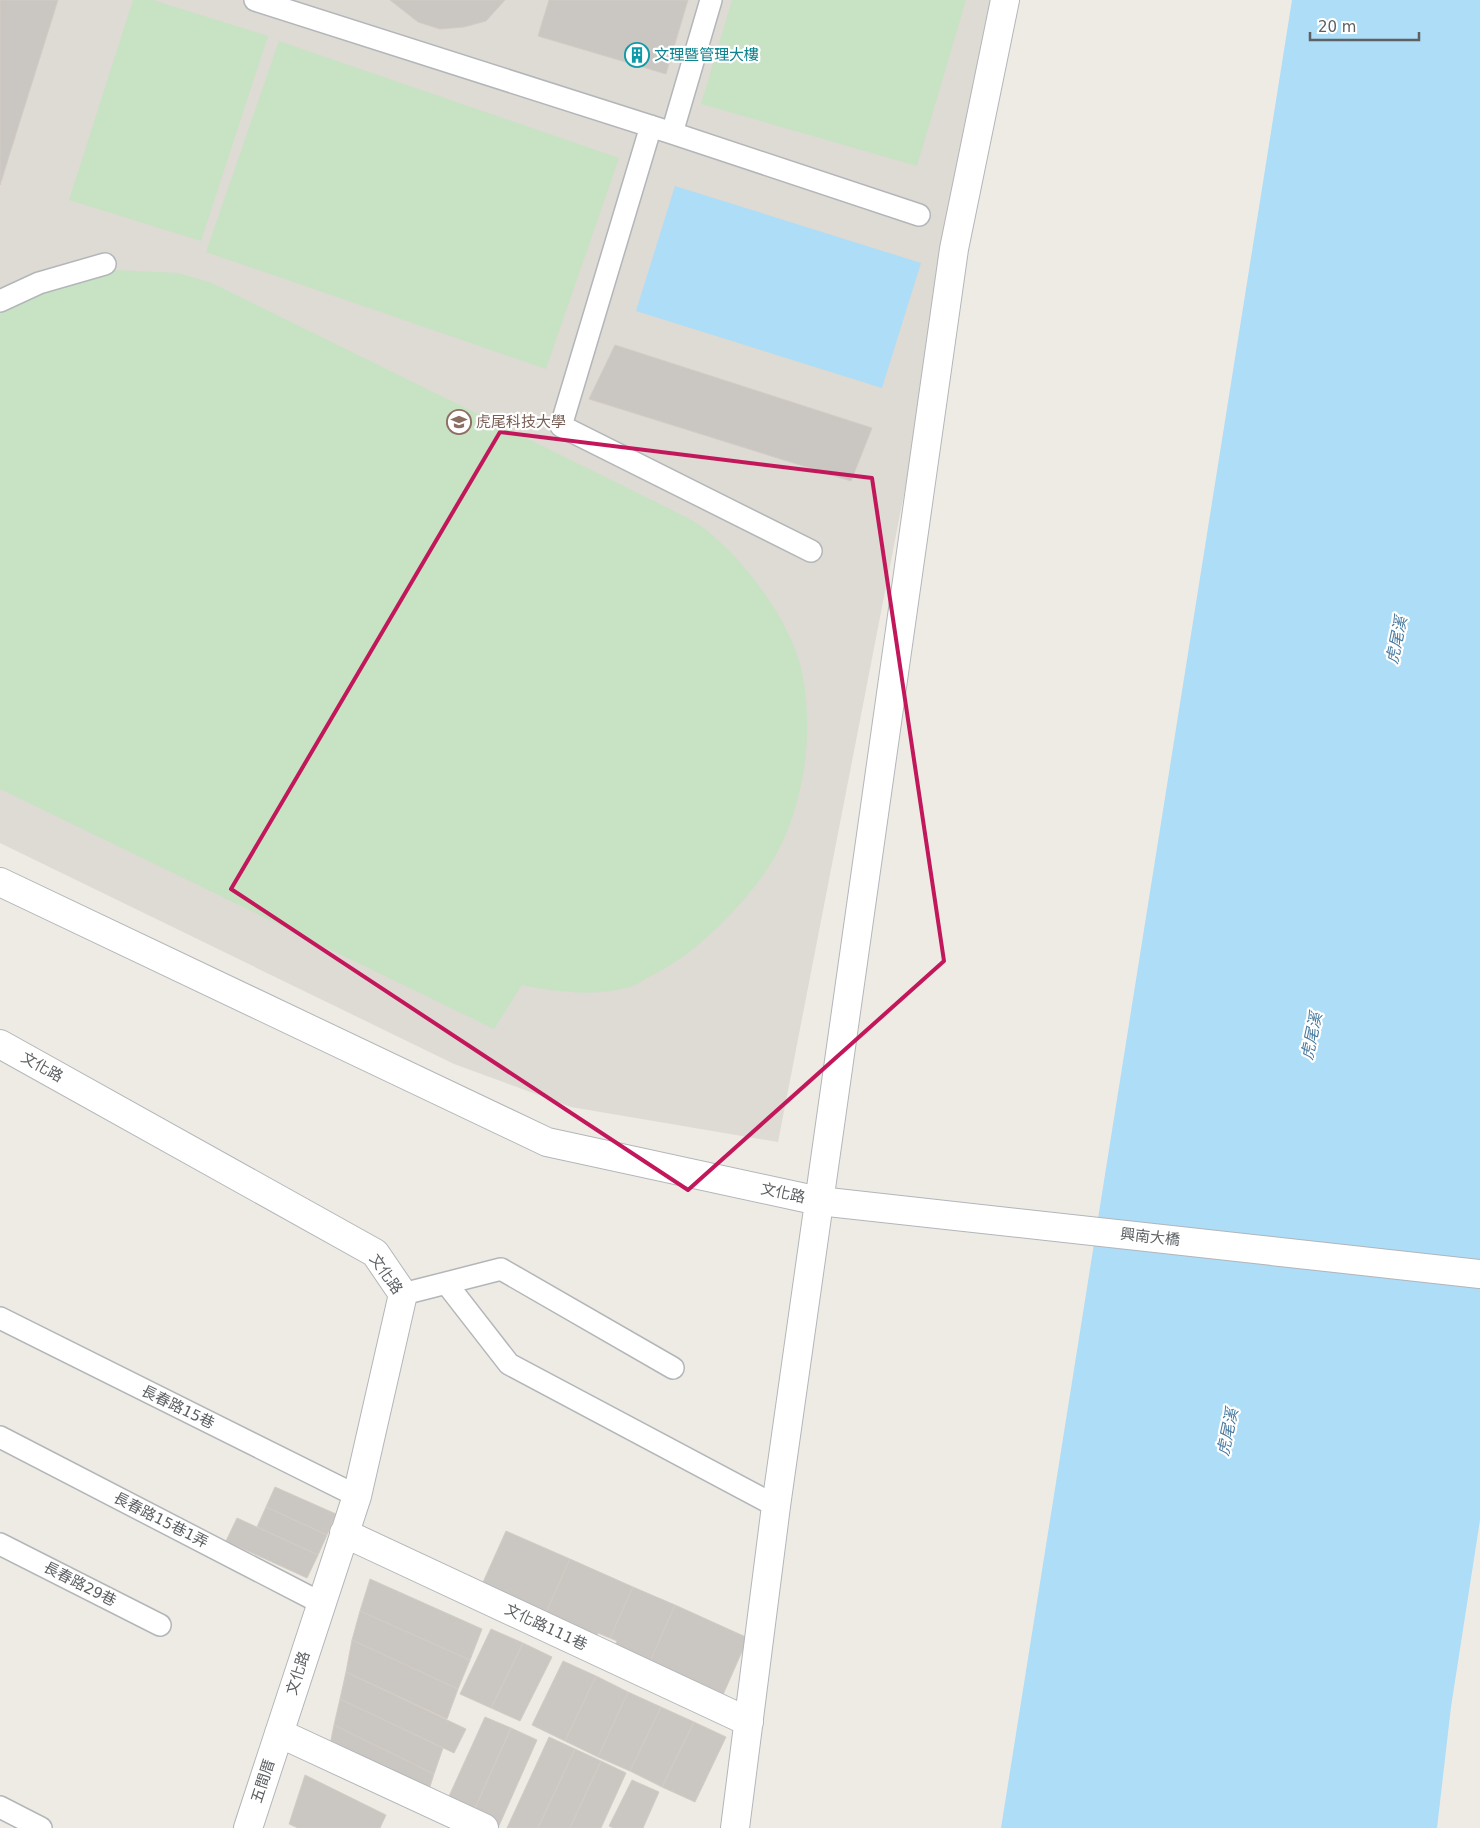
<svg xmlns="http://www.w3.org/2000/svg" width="1480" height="1828" font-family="'DejaVu Sans','Noto Sans TC',sans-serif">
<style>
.education{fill:#dedad4}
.green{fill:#c7e3c4}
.water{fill:#adddf7}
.building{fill:#cac6c2;stroke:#d2ccc4}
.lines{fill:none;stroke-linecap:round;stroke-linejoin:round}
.lane-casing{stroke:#b3b6b9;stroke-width:24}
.street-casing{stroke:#b3b6b9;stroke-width:30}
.secondary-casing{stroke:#b2b5b9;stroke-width:30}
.lane{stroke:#fff;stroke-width:21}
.street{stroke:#fff;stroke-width:28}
.secondary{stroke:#fff;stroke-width:28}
.marked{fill:none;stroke:#c2185b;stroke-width:4;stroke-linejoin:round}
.labels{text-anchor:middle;stroke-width:4.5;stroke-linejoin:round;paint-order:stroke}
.culture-label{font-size:15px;fill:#0d838f;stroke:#fff;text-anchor:start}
.education-label{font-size:15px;fill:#785e54;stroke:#fff;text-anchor:start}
.street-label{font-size:15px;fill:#5d6164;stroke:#fff}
.water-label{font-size:16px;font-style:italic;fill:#477a9f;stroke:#fff}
</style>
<rect width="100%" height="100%" fill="#eeebe5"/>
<!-- education -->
<path class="education" d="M0,0H1000L778,1142L571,1107L454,1064L0,843Z"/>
<!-- green -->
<path class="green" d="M133,0H153L268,36L201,241L69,200Z
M732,0H966L917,166L701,104Z
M279,41L619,158L546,369L206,252Z
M115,270L178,273L212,283L672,510C683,516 695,521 705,529C746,561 794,625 803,677C813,731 805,798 780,847C766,875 745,900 723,922C700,945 676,964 647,978C642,981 636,985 630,987C595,997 557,992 522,985L494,1029L0,789V312C36,292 75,278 115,270Z"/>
<!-- water -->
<path class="water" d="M1292,0H1480V1520L1451,1707L1437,1828H1001Z
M675,186L921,263L882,388L636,311Z"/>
<!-- building -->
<path class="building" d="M0,0H58L0,185Z
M390,0H505L486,21L464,27L440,29L418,22Z
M549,0H688L666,74L538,36Z
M615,345L872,428L851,481L589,399Z
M275,1487L336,1514L327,1535L266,1507Z
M266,1507L327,1535L318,1555L257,1527Z
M237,1518L318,1555L307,1578L226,1541Z
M506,1531L570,1559L544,1617L480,1589Z
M570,1559L633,1587L610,1638L598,1633L595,1640L544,1617Z
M370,1579L482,1629L470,1660L360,1611Z
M633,1587L675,1605L648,1666L613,1650L617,1641L610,1638Z
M675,1605L748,1638L722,1697L648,1666Z
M360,1611L470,1660L458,1689L352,1640Z
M491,1629L523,1643L491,1708L460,1694Z
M352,1640L458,1689L447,1719L346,1672Z
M523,1643L552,1657L520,1721L491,1708Z
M563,1661L596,1676L565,1741L532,1725Z
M346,1672L466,1729L454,1753L340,1699Z
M596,1676L628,1692L598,1757L565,1741Z
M628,1692L661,1707L630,1771L598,1757Z
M340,1699L443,1748L434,1774L334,1725Z
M661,1707L694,1722L662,1787L630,1771Z
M485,1717L511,1728L471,1817L445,1805Z
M694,1722L726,1737L695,1802L662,1787Z
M334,1725L434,1774L427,1796L329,1750Z
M511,1728L537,1740L498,1828H496L471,1817Z
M549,1737L575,1749L538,1828H507Z
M575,1749L601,1761L570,1828H538Z
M601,1761L626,1773L601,1828H570Z
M305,1775L386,1815L380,1828H298L289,1824Z
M632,1780L659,1792L643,1828H613L609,1826Z"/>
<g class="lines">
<defs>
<path id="lane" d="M255,0L672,133L919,215
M651,126L561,426L811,551
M672,133L711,0
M0,301L39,283L105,264
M446,1283L509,1364L776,1506
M403,1294L501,1269L673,1368
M0,1318L357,1496
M0,1437L321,1603
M0,1544L160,1625
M0,1807L41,1828"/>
<path id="street" d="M0,882L547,1142L819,1201
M0,1044L375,1253L403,1294L357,1496L248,1828
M344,1533L749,1722
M279,1733L484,1828
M735,1828L776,1506L954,249L1005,0"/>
<path id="secondary" d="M819,1201L1480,1274"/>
</defs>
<!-- lane casing -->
<use href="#lane" class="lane-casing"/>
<!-- street casing -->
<use href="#street" class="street-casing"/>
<!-- secondary casing -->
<use href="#secondary" class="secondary-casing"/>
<!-- lane -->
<use href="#lane" class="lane"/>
<!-- street -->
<use href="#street" class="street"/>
<!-- secondary -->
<use href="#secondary" class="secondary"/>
</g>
<!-- marked area -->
<path class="marked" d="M500,432L872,478L944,961L688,1190L231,889Z"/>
<!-- icons -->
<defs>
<symbol id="building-ring" viewBox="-11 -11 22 22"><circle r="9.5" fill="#fff" stroke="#0f9aa8" stroke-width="1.5"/><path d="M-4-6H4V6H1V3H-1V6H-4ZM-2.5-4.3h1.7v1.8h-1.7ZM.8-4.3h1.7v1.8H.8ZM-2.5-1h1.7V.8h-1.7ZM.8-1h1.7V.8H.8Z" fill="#0f9aa8"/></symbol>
<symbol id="university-ring" viewBox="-11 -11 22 22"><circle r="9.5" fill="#fff" stroke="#8d6e63" stroke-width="1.5"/><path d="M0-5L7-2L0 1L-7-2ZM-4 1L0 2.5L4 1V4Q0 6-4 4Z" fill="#8d6e63"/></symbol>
</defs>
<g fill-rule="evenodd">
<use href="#building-ring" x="623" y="41" width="28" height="28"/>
<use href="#university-ring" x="445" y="408" width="28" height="28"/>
</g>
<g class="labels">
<!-- culture labels -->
<g class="culture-label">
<text x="654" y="60">文理暨管理大樓</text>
</g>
<!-- education labels -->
<g class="education-label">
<text x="476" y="427">虎尾科技大學</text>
</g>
<!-- street labels -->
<g class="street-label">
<text transform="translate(42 1067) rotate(29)" y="5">文化路</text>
<text transform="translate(783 1193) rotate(12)" y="5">文化路</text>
<text transform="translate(1150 1237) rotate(6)" y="5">興南大橋</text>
<text transform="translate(386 1274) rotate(55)" y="5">文化路</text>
<text transform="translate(178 1407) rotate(26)" y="5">長春路15巷</text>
<text transform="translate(161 1520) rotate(27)" y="5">長春路15巷1弄</text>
<text transform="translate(80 1584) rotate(27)" y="5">長春路29巷</text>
<text transform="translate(546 1627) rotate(25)" y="5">文化路111巷</text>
<text transform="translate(298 1673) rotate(-72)" y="5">文化路</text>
<text transform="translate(263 1781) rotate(-72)" y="5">五間厝</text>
</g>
<!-- water labels -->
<g class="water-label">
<text transform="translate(1396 640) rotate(-78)" y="6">虎尾溪</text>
<text transform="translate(1311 1036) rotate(-78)" y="6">虎尾溪</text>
<text transform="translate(1227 1432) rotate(-78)" y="6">虎尾溪</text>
</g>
</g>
<!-- scale -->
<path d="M1310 32v8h109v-8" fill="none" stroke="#5d6164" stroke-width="2.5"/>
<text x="1318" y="32" font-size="15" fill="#5d6164" stroke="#ffffff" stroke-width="4" paint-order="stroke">20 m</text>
</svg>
